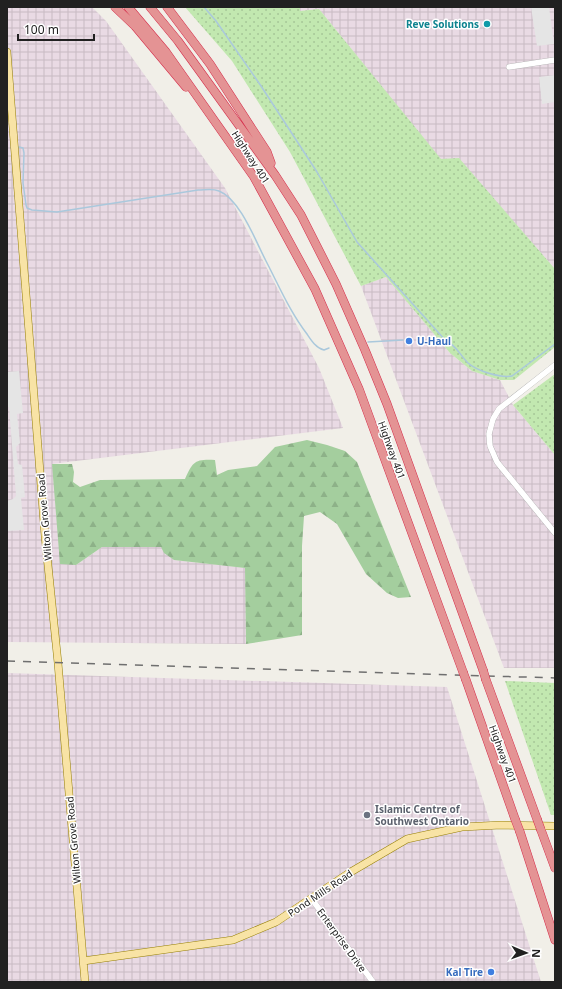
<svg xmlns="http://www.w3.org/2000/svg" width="562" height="989" font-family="'Noto Sans',sans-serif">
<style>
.industrial{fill:url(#industrial-grid)}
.grass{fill:url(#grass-dots)}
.forest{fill:url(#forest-firs)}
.parking{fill:#e5e5e5}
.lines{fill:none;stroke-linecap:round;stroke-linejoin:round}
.stream{stroke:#aac8dc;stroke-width:1.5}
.minor-casing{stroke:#a5a5a5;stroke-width:6}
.major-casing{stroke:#978006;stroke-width:8}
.highway-casing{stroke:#d52e4b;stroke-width:9}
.minor{stroke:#fff;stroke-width:5.5}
.major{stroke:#f8e3a5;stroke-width:7}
.highway{stroke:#e49394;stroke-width:8}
.rail{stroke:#6f6f6f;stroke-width:1.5;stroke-dasharray:8 8;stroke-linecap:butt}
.highway-bridge-casing{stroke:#d52e4b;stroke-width:9;stroke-linecap:butt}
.highway-bridge{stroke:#e49394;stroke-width:8}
.culture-dot{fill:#0f9aa8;stroke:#fff;stroke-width:1.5}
.shop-dot{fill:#3f7fe0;stroke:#fff;stroke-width:1.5}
.worship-dot{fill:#6b7280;stroke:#fff;stroke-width:1.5}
.labels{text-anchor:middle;stroke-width:3;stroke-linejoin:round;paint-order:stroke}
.culture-label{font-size:10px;font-weight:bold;fill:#0d838f;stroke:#fff;text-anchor:end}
.street-label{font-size:10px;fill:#212121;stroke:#fff}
.shop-label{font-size:10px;font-weight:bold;fill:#366cbe;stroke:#fff;text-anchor:start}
.worship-label{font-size:10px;font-weight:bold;fill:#5b616d;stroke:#fff;text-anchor:start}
</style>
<defs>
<pattern id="industrial-grid" width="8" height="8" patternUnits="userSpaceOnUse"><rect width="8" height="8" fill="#e9dae4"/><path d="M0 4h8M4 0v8" fill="none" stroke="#c8bbc3"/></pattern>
<pattern id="grass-dots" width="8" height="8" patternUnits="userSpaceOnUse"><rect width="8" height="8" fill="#c2e8b0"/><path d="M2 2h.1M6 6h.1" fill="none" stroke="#a6c797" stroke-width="1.8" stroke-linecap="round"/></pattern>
<pattern id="forest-firs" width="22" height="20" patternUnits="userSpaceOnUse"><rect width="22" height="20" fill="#a4ce9e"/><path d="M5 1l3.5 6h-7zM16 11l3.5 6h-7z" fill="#8db188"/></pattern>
</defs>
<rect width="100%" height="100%" fill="#f1efe8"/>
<!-- industrial -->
<path class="industrial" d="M7,7H92L106,21L225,188L319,368L343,428L52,464L76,565L102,547H161L174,560L246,568V644L7,642Z
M300,7H555V269L459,159L441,160L319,9L300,11Z
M386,277L450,353L472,371L500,380L513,405L555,455V668H504L361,286Z
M7,673L447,687L541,982H7Z"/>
<!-- grass -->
<path class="grass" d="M185,7H300V11L319,9L441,159L459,158L555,269V347L514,380H500L472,371L450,353L386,277L361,286L290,152L232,61Z
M555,374V455L513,405Z
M505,681L555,683V815H551Z"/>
<!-- forest -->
<path class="forest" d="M307,440L327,445L345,451L357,462L411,597L398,598L387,593L366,574L337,524L320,512L304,516L302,546V635L246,644L245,568L174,560L164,553L161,547H102L76,565L60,564L52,464H72L74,472L73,482L80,487L100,480L185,479C193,462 194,459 215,460L217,475L228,470L257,466L275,447Z"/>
<!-- parking -->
<path class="parking" d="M531,7H549L554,44L537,46Z
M555,75V102L542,104L539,77Z
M19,371L23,413L17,414L20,443L16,447L18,464L22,465L25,497L21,498L24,530L7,531V501L13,499L16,496L9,407H7V372Z"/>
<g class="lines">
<!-- stream -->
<path class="stream" d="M204,7L216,21L261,86L317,172L357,242L446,341C456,345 460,355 468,363C477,371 500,378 512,376L555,344
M19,147L23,148L24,153L23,183L26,205L27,208L32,210L57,212L198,190C205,190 212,188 219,191C240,199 256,242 266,261C279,286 290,312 307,334C311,340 316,348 324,350L329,348
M368,342L403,340"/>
<defs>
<path id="minor" d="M509,67L555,60
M555,365L499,409L493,419L489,434L490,446L497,462L555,533
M311,898L373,982"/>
<path id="major" d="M7,52L45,536L58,663L85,982
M83,961L233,940L276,922L349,873L407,839L462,827L501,825L555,826"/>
<path id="highway" d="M115,7L135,26L186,87
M128,7L166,52L254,177L315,289L359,389L463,672
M150,7L178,41L275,175L301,215L336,284L365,350L387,404L483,670
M167,7L210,64L267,152L271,163
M466,680L515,819
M486,680L537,819
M541,830L555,868
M520,832L555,940"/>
</defs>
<!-- minor casing -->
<use href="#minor" class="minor-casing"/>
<!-- major casing -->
<use href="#major" class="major-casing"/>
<!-- highway casing -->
<use href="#highway" class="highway-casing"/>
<!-- minor -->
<use href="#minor" class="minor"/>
<!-- major -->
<use href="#major" class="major"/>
<!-- highway -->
<use href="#highway" class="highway"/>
<!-- rail -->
<path class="rail" d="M7,661L555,678"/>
<defs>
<path id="highway-bridge" d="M483,670L486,680
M463,672L466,680
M515,819L520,832
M537,819L541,830"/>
</defs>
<!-- highway-bridge casing -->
<use href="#highway-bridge" class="highway-bridge-casing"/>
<!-- highway-bridge -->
<use href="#highway-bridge" class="highway-bridge"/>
</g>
<!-- markers -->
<circle class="culture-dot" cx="487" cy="24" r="4"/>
<g class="shop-dot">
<circle cx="409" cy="341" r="4"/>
<circle cx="491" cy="972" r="4"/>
</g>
<circle class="worship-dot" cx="367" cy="815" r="4"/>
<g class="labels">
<!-- culture labels -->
<g class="culture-label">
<text x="479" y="28">Reve Solutions</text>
</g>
<!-- street labels -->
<g class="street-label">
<text transform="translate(251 157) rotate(57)" y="4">Highway 401</text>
<text transform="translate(392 450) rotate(70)" y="4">Highway 401</text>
<text transform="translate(44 517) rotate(-95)" y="4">Wilton Grove Road</text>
<text transform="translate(503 754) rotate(70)" y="4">Highway 401</text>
<text transform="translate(73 840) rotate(-95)" y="4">Wilton Grove Road</text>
<text transform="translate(320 893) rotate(-34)" y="4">Pond Mills Road</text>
<text transform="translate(342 940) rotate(54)" y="4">Enterprise Drive</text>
</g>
<!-- shop labels -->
<g class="shop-label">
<text x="417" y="345">U-Haul</text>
<text x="483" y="976" text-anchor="end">Kal Tire</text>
</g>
<!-- worship labels -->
<g class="worship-label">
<text x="375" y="813">Islamic Centre of<tspan x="375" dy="12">Southwest Ontario</tspan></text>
</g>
</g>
<!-- border -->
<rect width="562" height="989" fill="none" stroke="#212121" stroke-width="16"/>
<!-- north arrow -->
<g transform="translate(526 953) rotate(92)" stroke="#ffffff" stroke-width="3" paint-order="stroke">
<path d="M0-3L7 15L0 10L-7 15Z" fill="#212121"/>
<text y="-6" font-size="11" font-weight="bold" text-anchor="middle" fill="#212121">N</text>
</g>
<!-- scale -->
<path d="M18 34v6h76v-6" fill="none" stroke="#212121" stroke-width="2"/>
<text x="24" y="34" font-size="12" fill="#212121" stroke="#ffffff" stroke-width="3" paint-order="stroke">100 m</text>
</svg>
